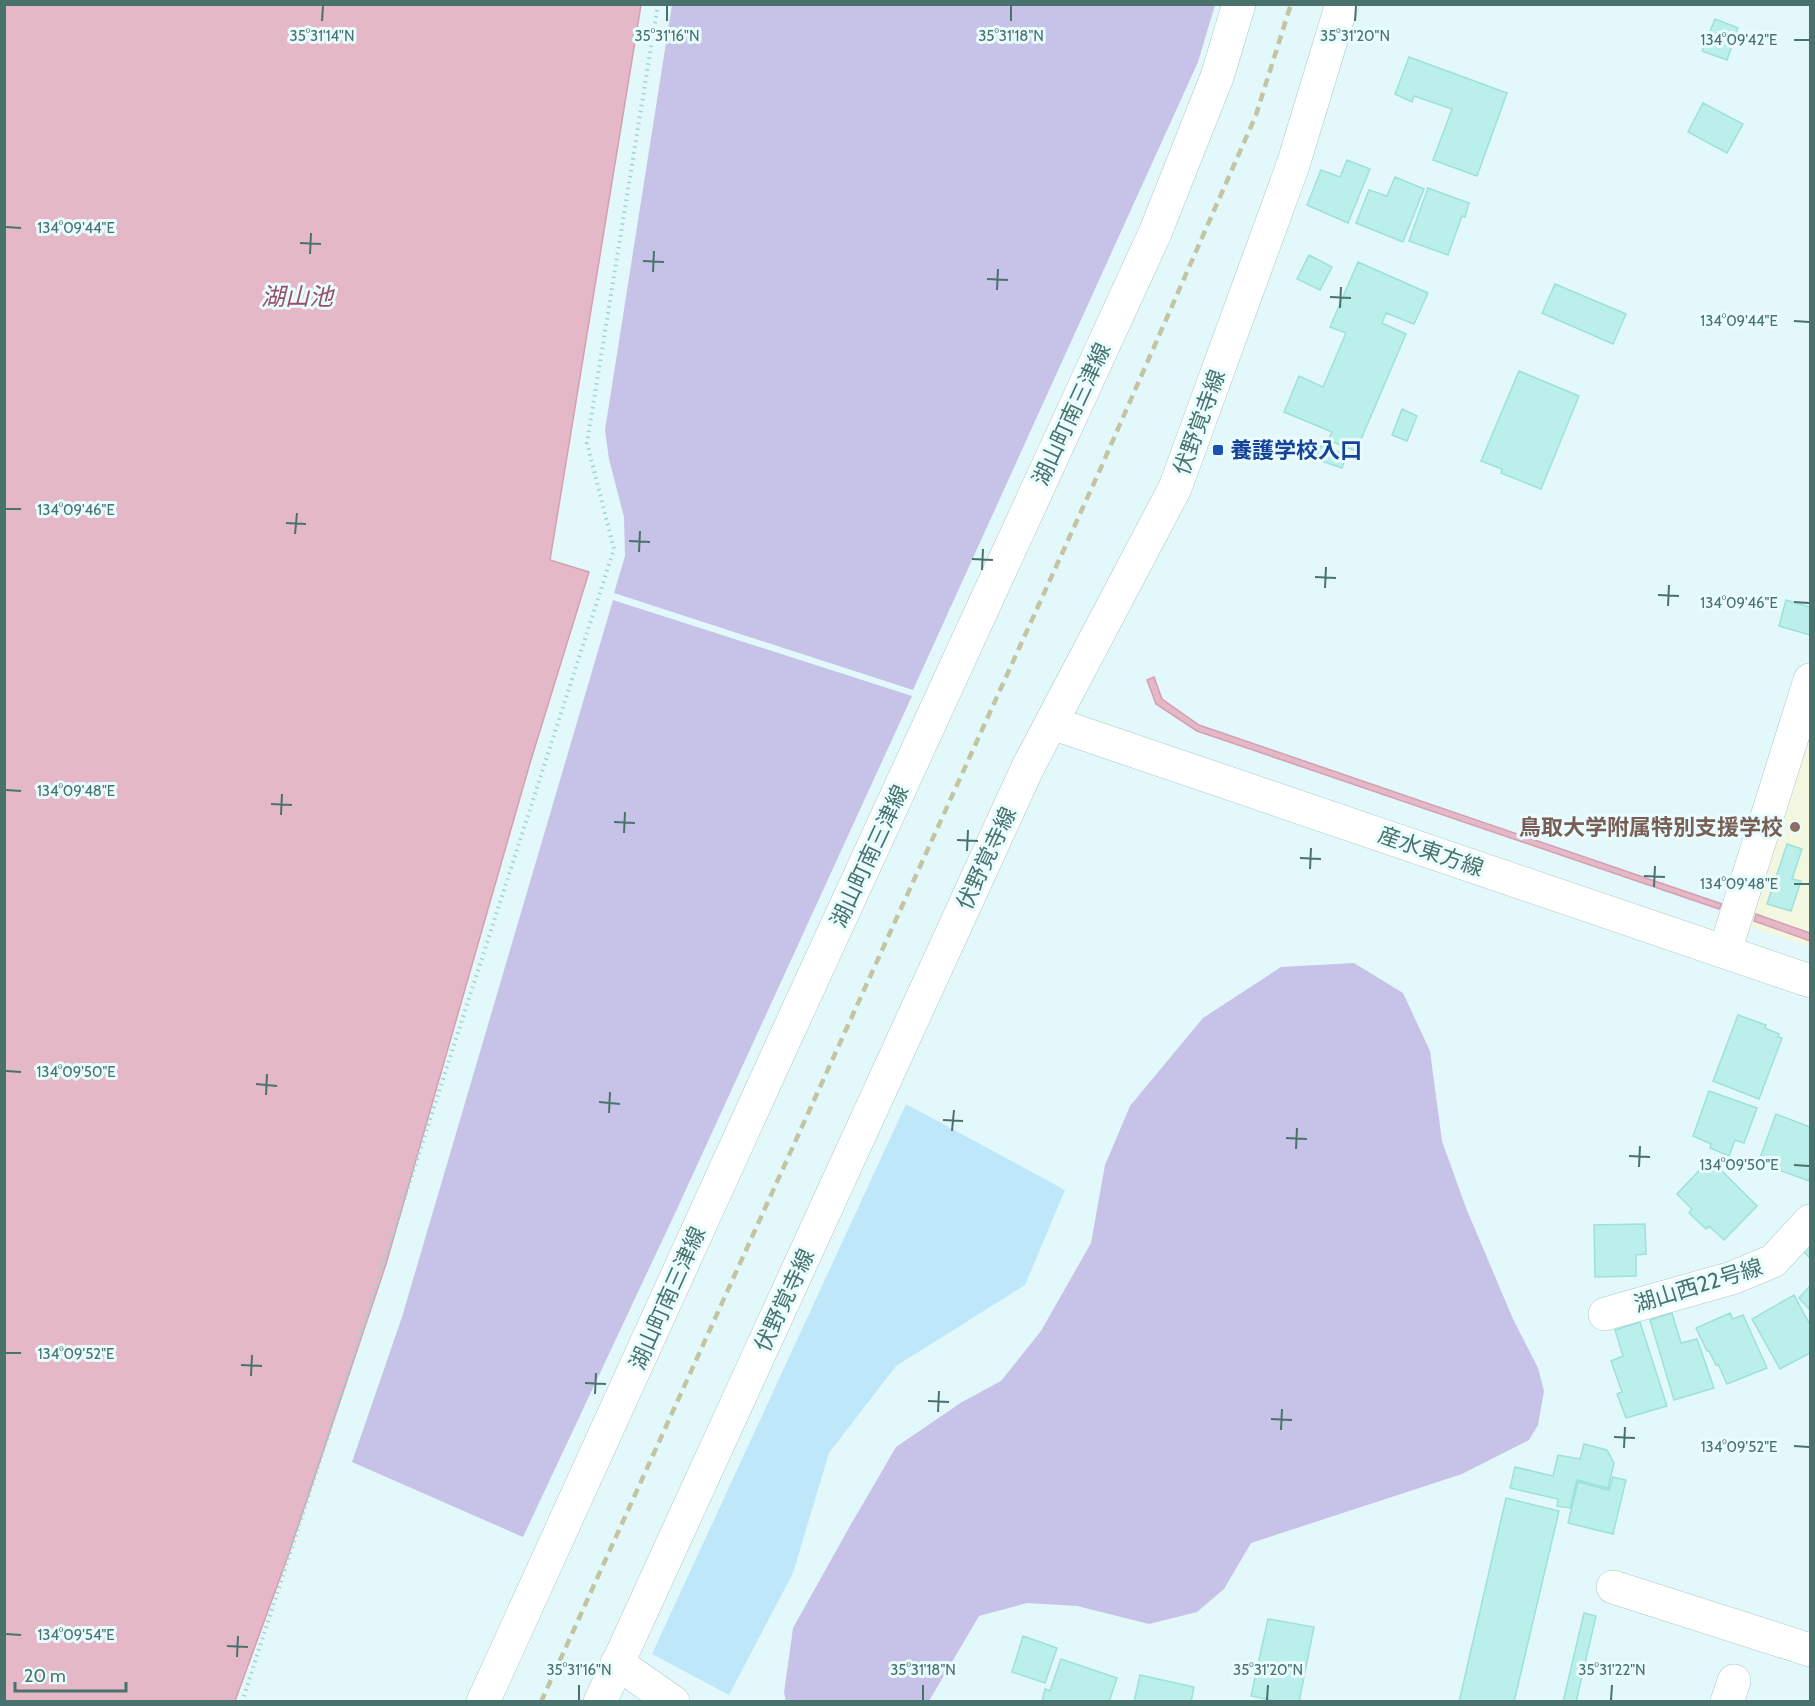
<svg xmlns="http://www.w3.org/2000/svg" width="1815" height="1706" font-family="Cabin,'Noto Sans JP',sans-serif">
<style>
.education{fill:#f4f7e0}
.green{fill:#c6c2e8}
.sand{fill:#bee8f9}
.water{fill:#e4b8c7;stroke:#d59fb1;stroke-width:1.5}
.building{fill:#bbefeb;stroke:#9de1da;stroke-width:1.5}
.lines{fill:none;stroke-linecap:round;stroke-linejoin:round}
.minor-casing{stroke:#a8c9c8;stroke-width:34}
.tertiary-casing{stroke:#a8c9c8;stroke-width:34}
.secondary-casing{stroke:#a3cac8;stroke-width:34}
.path{stroke:#9fd4cf;stroke-width:4;stroke-dasharray:1.5 4.5;stroke-linecap:butt}
.minor{stroke:#fff;stroke-width:33}
.tertiary{stroke:#fff;stroke-width:33}
.secondary{stroke:#fff;stroke-width:33}
.rail{stroke:#c2c4a2;stroke-width:4.5;stroke-dasharray:9 6;stroke-linecap:butt}
.ticks{fill:none;stroke:#4a726d;stroke-width:2}
.transit-dot{fill:#1a4fb4;stroke:#e9fcfe;stroke-width:2}
.education-dot{fill:#8d6e63;stroke:#e9fcfe;stroke-width:2}
.labels{text-anchor:middle;stroke-width:6;stroke-linejoin:round;paint-order:stroke}
.street-label{font-size:22px;fill:#4a726d;stroke:#e9fcfe}
.transit-label{font-size:22px;font-weight:bold;fill:#164399;stroke:#e9fcfe;text-anchor:start}
.education-label{font-size:22px;font-weight:bold;fill:#785e54;stroke:#e9fcfe;text-anchor:end}
.water-label{font-size:24px;font-style:italic;fill:#994e66;stroke:#e9fcfe}
.ticks-label{font-size:15px;text-anchor:middle;fill:#4a726d;stroke:#e9fcfe;stroke-width:6;stroke-linejoin:round;paint-order:stroke}
</style>
<rect width="100%" height="100%" fill="#e3f8fb"/>
<!-- education -->
<path class="education" d="M1810,727V947L1748,926Z"/>
<!-- green -->
<path class="green" d="M672,5H1215L1198,62L913,690L614,593L625,556L624,517L609,459L605,430Z
M613,600L912,696L677,1209L523,1537L352,1462L402,1317Z
M1354,963L1403,993L1430,1051L1442,1141L1466,1208L1513,1319L1538,1368L1544,1391L1538,1425L1529,1440L1462,1474L1251,1543L1224,1589L1197,1612L1149,1624L1077,1606L1027,1603L979,1616L929,1701H786L784,1693L793,1628L850,1526L896,1447L962,1402L1001,1381L1041,1331L1091,1243L1105,1165L1130,1106L1203,1018L1281,967Z"/>
<!-- sand -->
<path class="sand" d="M906,1104L1065,1190L1025,1285L896,1366L829,1453L793,1573L729,1695L652,1654Z"/>
<!-- water -->
<path class="water" d="M5,4L641,5L550,560L589,572L530,763L386,1264L288,1556L235,1701H5Z
M1154,677L1162,699L1199,725L1722,904L1719,909L1197,731L1156,704L1147,680Z
M1756,914L1810,933V941L1754,921Z"/>
<!-- building -->
<path class="building" d="M1715,19L1738,28L1727,60L1702,51Z
M1409,57L1507,93L1477,176L1433,160L1452,109L1414,96L1412,102L1395,94Z
M1703,103L1743,124L1727,153L1688,132Z
M1347,160L1370,169L1348,223L1307,205L1321,170L1340,177Z
M1395,177L1424,189L1403,242L1356,223L1369,190L1387,196Z
M1428,188L1469,203L1465,217L1462,216L1448,255L1409,241Z
M1309,255L1332,267L1320,290L1297,279Z
M1358,262L1428,293L1414,324L1386,313L1382,323L1406,334L1356,451L1328,440L1332,432L1284,412L1299,376L1323,387L1346,333L1330,327Z
M1555,284L1626,314L1613,344L1542,313Z
M1519,371L1579,396L1541,489L1501,473L1502,469L1481,461Z
M1402,409L1417,416L1407,441L1392,435Z
M1321,445L1346,455L1342,468L1316,459Z
M1786,600L1810,607V635L1779,626Z
M1787,844L1802,849L1792,879L1801,881L1791,911L1767,904Z
M1738,1015L1766,1025L1765,1028L1779,1034L1778,1037L1782,1038L1759,1099L1713,1081Z
M1709,1091L1757,1108L1744,1143L1735,1140L1729,1156L1710,1148L1711,1144L1693,1136Z
M1776,1114L1810,1127V1176L1809,1181L1776,1169L1778,1164L1760,1158Z
M1710,1159L1757,1206L1724,1240L1709,1226L1706,1229L1689,1213L1692,1209L1677,1194Z
M1645,1224L1646,1254L1636,1255V1276L1595,1277L1594,1225Z
M1810,1243V1258L1803,1251Z
M1810,1286V1310L1799,1298Z
M1794,1295L1810,1325V1353L1780,1369L1752,1319Z
M1672,1313L1681,1343L1697,1339L1714,1388L1674,1400L1650,1320Z
M1730,1313L1733,1319L1743,1315L1767,1368L1727,1384L1718,1364L1716,1365L1709,1351H1707L1696,1328Z
M1640,1322L1667,1406L1626,1418L1617,1394L1622,1392L1611,1361L1623,1356L1615,1330Z
M1584,1444L1607,1450L1614,1463L1608,1488L1577,1480L1570,1508L1557,1506L1558,1499L1510,1488L1515,1467L1553,1476L1558,1455L1580,1459Z
M1613,1477L1626,1480L1613,1534L1568,1523L1578,1482L1609,1490Z
M1506,1498L1559,1511L1514,1702H1459Z
M1584,1613L1596,1616L1576,1702H1563Z
M1268,1619L1314,1627L1299,1702H1280L1251,1696Z
M1023,1636L1057,1648L1045,1683L1012,1672Z
M1061,1659L1117,1678L1109,1702H1042L1045,1689L1050,1691Z
M1140,1675L1194,1687L1191,1702H1134Z"/>
<g class="lines">
<defs>
<path id="minor" d="M1725,951L1810,680
M1605,1314L1732,1278L1773,1261L1810,1221
M1613,1587L1810,1650
M617,1663L673,1702
M1727,1702L1734,1681"/>
<path id="tertiary" d="M1052,723L1810,981
M483,1702L777,1056L1155,233L1217,77L1239,4"/>
<path id="secondary" d="M600,1702L1028,767L1175,488L1293,165L1342,4"/>
</defs>
<!-- minor casing -->
<use href="#minor" class="minor-casing"/>
<!-- tertiary casing -->
<use href="#tertiary" class="tertiary-casing"/>
<!-- secondary casing -->
<use href="#secondary" class="secondary-casing"/>
<!-- path -->
<path class="path" d="M242,1702L614,549L587,443L658,4"/>
<!-- minor -->
<use href="#minor" class="minor"/>
<!-- tertiary -->
<use href="#tertiary" class="tertiary"/>
<!-- secondary -->
<use href="#secondary" class="secondary"/>
<!-- rail -->
<path class="rail" d="M541,1702L1099,472L1256,115L1291,4"/>
</g>
<!-- ticks -->
<path class="ticks" d="M322,21L323,6M667,21V6M1011,21V6M1355,21L1356,6M1794,40H1809M6,227L21,228M300,243L321,244M310,254L311,233M643,261L664,262M653,272L654,251M987,279L1008,280M997,290L998,269M1330,297L1351,298M1340,308L1341,287M1794,321L1809,322M6,509H21M286,523L306,524M295,534L297,513M629,541L650,542M639,552L640,531M972,559L993,560M982,570L983,549M1315,577L1336,578M1325,588L1326,567M1658,595L1679,596M1794,602L1809,603M1668,606L1669,585M6,790L21,791M271,804L292,805M281,815L282,794M614,822L635,823M624,833L625,812M957,840L978,841M967,851L968,830M1300,858L1321,859M1310,869L1311,848M1644,876L1665,877M1794,884H1809M1654,887L1655,866M6,1071L21,1072M256,1084L277,1086M266,1095L267,1074M599,1102L620,1104M609,1113L610,1092M943,1120L963,1121M952,1131L954,1110M1286,1138L1307,1139M1296,1149L1297,1128M1629,1156L1650,1157M1794,1165L1809,1166M1639,1167L1640,1146M6,1353H21M241,1365L262,1366M251,1376L252,1355M585,1383L606,1384M595,1394L596,1373M928,1401L949,1402M938,1412L939,1391M1271,1419L1292,1420M1281,1430L1282,1409M1614,1437L1635,1438M1794,1446L1809,1447M1624,1448L1625,1427M6,1634L21,1635M227,1646L248,1647M237,1657L238,1636M579,1700V1685M923,1700V1685M1267,1700L1268,1685M1611,1700L1612,1685"/>
<!-- markers -->
<rect class="transit-dot" x="1212" y="444" width="12" height="12" rx="3"/>
<circle class="education-dot" cx="1795" cy="827" r="6"/>
<g class="labels">
<!-- street labels -->
<g class="street-label">
<text transform="translate(1071 414) rotate(-65)" y="8">湖山町南三津線</text>
<text transform="translate(1199 422) rotate(-70)" y="8">伏野覚寺線</text>
<text transform="translate(1431 851) rotate(19)" y="8">産水東方線</text>
<text transform="translate(869 856) rotate(-65)" y="8">湖山町南三津線</text>
<text transform="translate(986 858) rotate(-65)" y="8">伏野覚寺線</text>
<text transform="translate(1698 1285) rotate(-17)" y="8">湖山西22号線</text>
<text transform="translate(667 1298) rotate(-66)" y="8">湖山町南三津線</text>
<text transform="translate(784 1300) rotate(-65)" y="8">伏野覚寺線</text>
</g>
<!-- transit labels -->
<g class="transit-label">
<text x="1230" y="458">養護学校入口</text>
</g>
<!-- education labels -->
<g class="education-label">
<text x="1783" y="835">鳥取大学附属特別支援学校</text>
</g>
<!-- water labels -->
<g class="water-label">
<text x="297" y="305">湖山池</text>
</g>
</g>
<g class="ticks-label">
<text x="322" y="41">35°31'14"N</text>
<text x="667" y="41">35°31'16"N</text>
<text x="1011" y="41">35°31'18"N</text>
<text x="1355" y="41">35°31'20"N</text>
<text x="1739" y="45">134°09'42"E</text>
<text x="76" y="233">134°09'44"E</text>
<text x="1739" y="326">134°09'44"E</text>
<text x="76" y="515">134°09'46"E</text>
<text x="1739" y="608">134°09'46"E</text>
<text x="76" y="796">134°09'48"E</text>
<text x="1739" y="889">134°09'48"E</text>
<text x="76" y="1077">134°09'50"E</text>
<text x="1739" y="1170">134°09'50"E</text>
<text x="76" y="1359">134°09'52"E</text>
<text x="1739" y="1452">134°09'52"E</text>
<text x="76" y="1640">134°09'54"E</text>
<text x="579" y="1675">35°31'16"N</text>
<text x="923" y="1675">35°31'18"N</text>
<text x="1268" y="1675">35°31'20"N</text>
<text x="1612" y="1675">35°31'22"N</text>
</g>
<!-- border -->
<rect width="1815" height="1706" fill="none" stroke="#4a726d" stroke-width="12"/>
<!-- scale -->
<path d="M15 1682v9h111v-9" fill="none" stroke="#4a726d" stroke-width="3"/>
<text x="24" y="1682" font-size="18" fill="#4a726d" stroke="#e9fcfe" stroke-width="4.5" paint-order="stroke">20 m</text>
</svg>
